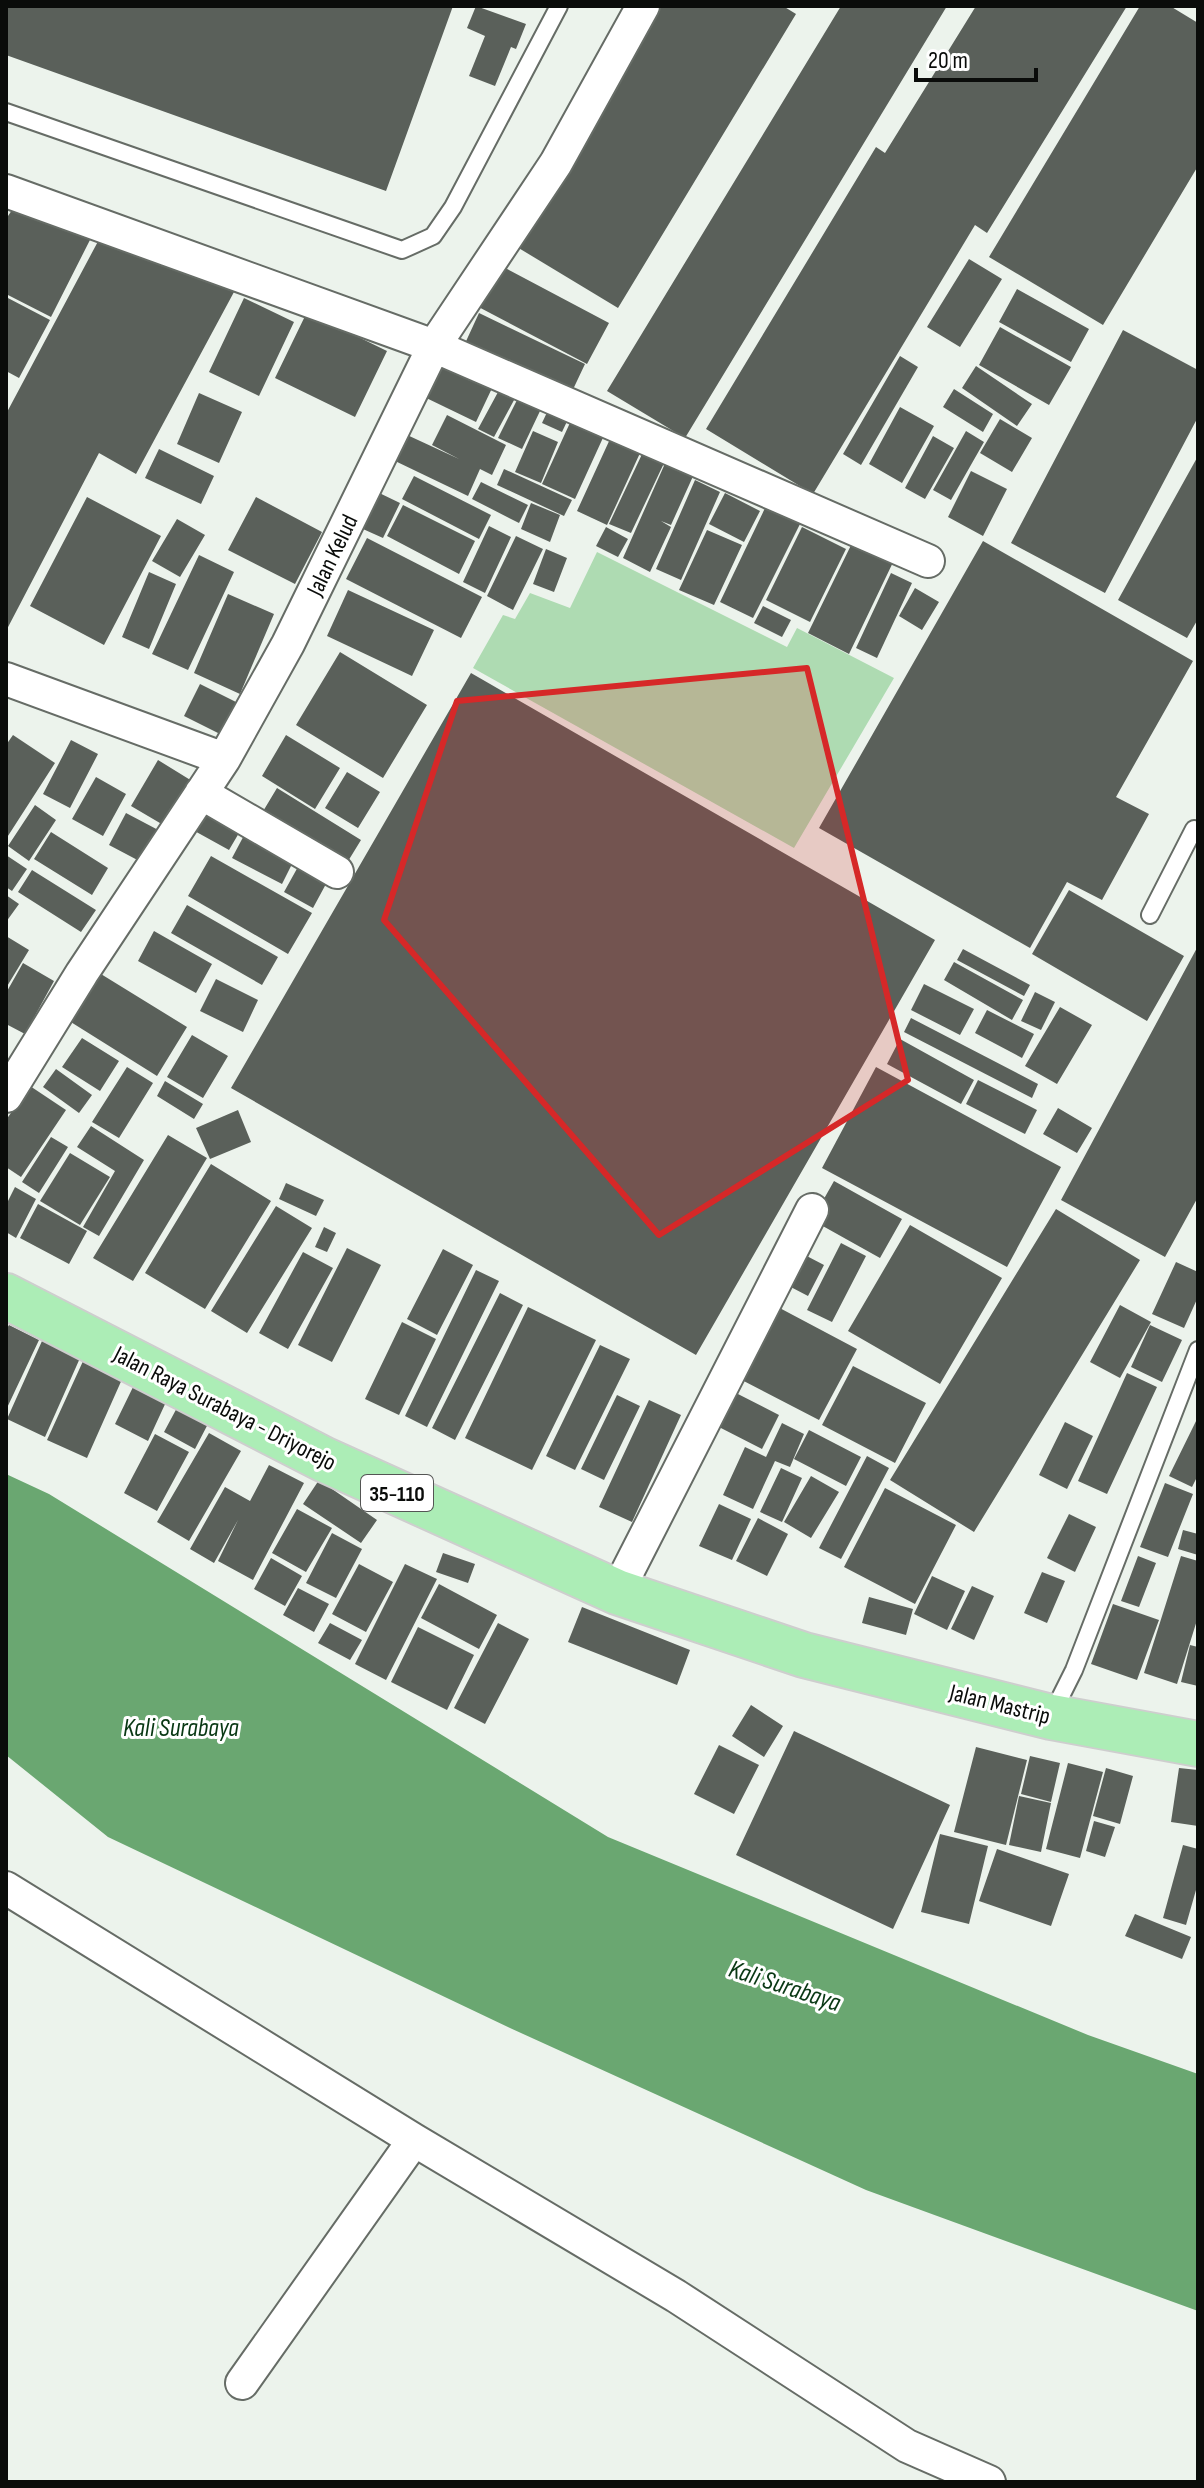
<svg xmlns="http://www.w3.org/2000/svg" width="1204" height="2488" font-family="'Sofia Sans Condensed',sans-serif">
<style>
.green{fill:#aedbb2}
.water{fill:#6aa771}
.building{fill:#5a605a}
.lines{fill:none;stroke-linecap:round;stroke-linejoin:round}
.lane-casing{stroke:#666c66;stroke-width:20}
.street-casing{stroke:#666c66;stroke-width:36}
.primary-casing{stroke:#cecece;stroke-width:48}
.lane{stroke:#fff;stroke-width:16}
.street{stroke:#fff;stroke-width:32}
.primary{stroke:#acedb6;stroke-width:44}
.marked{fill:#d62828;fill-opacity:0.2;stroke:#d62828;stroke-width:6;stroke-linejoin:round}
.labels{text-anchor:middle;stroke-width:6;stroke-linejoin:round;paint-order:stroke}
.shield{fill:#fff;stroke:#545554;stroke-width:2}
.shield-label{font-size:22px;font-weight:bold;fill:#0a0c0a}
.street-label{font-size:24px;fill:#0a0c0a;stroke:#fff}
.water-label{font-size:26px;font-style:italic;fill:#093814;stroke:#fff}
</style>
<rect width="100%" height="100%" fill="#ecf3ec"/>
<!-- green -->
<path class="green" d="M597,552L787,647L797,628L894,678L794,848L473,668L503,615L515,619L530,593L570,608Z"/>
<!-- water -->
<path class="water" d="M6,1474L49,1494L608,1837L1088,2035L1198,2074V2311L866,2190L510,2028L108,1837L6,1755Z"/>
<!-- building -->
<path class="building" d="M6,6H453L386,191L6,55Z
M476,6L526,24L516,49L511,47L495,86L469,76L485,36L467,28Z
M656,6H783L796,14L618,308L512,244Z
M841,6H947L685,438L607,391Z
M976,6H1127L987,233L975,225L813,494L706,429L876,147L885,153Z
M1140,6H1170L1198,23V166L1103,325L989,257Z
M12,210L93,234L51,317L6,294V219Z
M103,232L241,279L136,474L99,453L6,631V414Z
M969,259L1002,279L960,347L927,327Z
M494,262L609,323L587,364L471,303Z
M1017,289L1089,329L1071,362L999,322Z
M6,297L50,320L19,378L6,371Z
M244,298L294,322L259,396L209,372Z
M307,312L387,351L355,417L275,378Z
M479,313L585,364L568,400L462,350Z
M1000,327L1071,367L1049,405L979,365Z
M1123,330L1198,370V417L1105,593L1011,543Z
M436,356L494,384L476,422L418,394Z
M900,356L918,367L861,465L843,454Z
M976,366L1032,404L1017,426L962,388Z
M504,381L520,389L494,437L478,429Z
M954,389L993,414L983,432L943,407Z
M199,393L242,412L219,463L177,444Z
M517,400L540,411L522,449L498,438Z
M550,406L570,415L562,432L542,423Z
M900,407L934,426L902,483L869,464Z
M574,414L607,429L575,499L542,484Z
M447,415L506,445L492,475L480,469L468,496L393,460L405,434L459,459L432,445Z
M1000,419L1032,438L1012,472L980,453Z
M616,426L646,440L607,525L577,511Z
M533,431L558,442L541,483L515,472Z
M966,431L984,442L951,500L933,490Z
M933,436L954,448L925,499L905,488Z
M159,449L214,476L201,504L145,478Z
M644,450L665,461L631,533L609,524Z
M671,450L699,463L671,525L661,521L671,527L650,572L623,558Z
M1198,456V619L1187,638L1118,600Z
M504,469L572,500L564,516L497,485Z
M971,471L1007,489L983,536L948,517Z
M414,476L491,515L479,539L402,499Z
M695,480L720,492L681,580L656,569Z
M481,482L528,505L519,523L472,499Z
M371,489L400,503L383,538L354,525Z
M725,493L760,511L744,542L709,524Z
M87,497L161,536L104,645L30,606Z
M256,497L322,532L295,584L228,550Z
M531,503L560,515L550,542L521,529Z
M403,505L475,541L459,574L387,536Z
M766,506L801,522L753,618L720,602Z
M177,519L205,535L180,577L152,561Z
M489,526L511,537L485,593L463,582Z
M606,527L628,539L618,557L596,546Z
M802,527L846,549L810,622L766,600Z
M707,530L742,545L714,605L679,590Z
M856,535L897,554L849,654L808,633Z
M516,536L543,549L513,610L487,596Z
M367,538L482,597L461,638L346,579Z
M983,541L1193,661L1116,797L1149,814L1102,900L1067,882L1030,948L819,828Z
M546,549L567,558L554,592L533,584Z
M199,555L234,572L188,670L152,654Z
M149,572L176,584L149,649L122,637Z
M891,573L912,583L877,658L856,648Z
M915,588L939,602L922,630L899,616Z
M348,590L434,630L412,676L327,636Z
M228,594L274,614L240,694L194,673Z
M763,606L791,620L782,637L754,623Z
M340,652L427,705L383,778L296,725Z
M471,673L935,940L696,1355L231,1088Z
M200,684L238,703L222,735L184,716Z
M13,735L55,763L6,839V745Z
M286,735L340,768L315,809L262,776Z
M71,740L98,754L70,808L43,794Z
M158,760L192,781L165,826L131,806Z
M347,772L380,792L358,828L325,808Z
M96,777L126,794L103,836L72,819Z
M277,788L361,840L342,871L259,818Z
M209,800L246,821L229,850L191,829Z
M35,805L56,820L29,861L8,846Z
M126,813L162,832L145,864L109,845Z
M249,826L298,852L282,884L232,858Z
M51,832L108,868L92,895L34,859Z
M6,855L27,869L12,891L6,887Z
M211,856L312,913L288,954L188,896Z
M304,856L333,871L313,908L284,892Z
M32,870L96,910L81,932L18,892Z
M1069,890L1184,956L1147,1021L1032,954Z
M6,895L19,904L6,922Z
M187,905L278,957L262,985L171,933Z
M154,931L212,964L196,993L138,961Z
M6,936L29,950L6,988Z
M1198,946V1197L1165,1257L1061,1200Z
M963,949L1030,985L1024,996L957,960Z
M954,962L1023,1000L1012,1020L944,980Z
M23,963L54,981L25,1034L6,1024V993Z
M96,971L187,1027L157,1076L66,1019Z
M216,979L258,1000L243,1032L200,1011Z
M924,984L974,1009L960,1035L911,1010Z
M1035,992L1055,1002L1041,1030L1021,1021Z
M1060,1007L1092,1025L1057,1084L1025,1066Z
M987,1010L1034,1034L1022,1058L975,1033Z
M911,1018L1038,1084L1032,1098L904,1032Z
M192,1035L228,1056L203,1098L167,1077Z
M82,1038L119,1061L100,1091L62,1067Z
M900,1039L974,1080L961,1104L887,1064Z
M127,1067L153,1083L119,1138L92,1122Z
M876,1067L1061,1167L1007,1267L822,1168Z
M56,1069L92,1095L79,1113L43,1087Z
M978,1080L1037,1110L1025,1134L966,1104Z
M165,1081L203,1104L194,1119L157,1096Z
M30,1086L66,1110L21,1177L6,1167V1120Z
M1058,1108L1092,1128L1077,1153L1043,1134Z
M238,1110L251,1142L210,1159L196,1128Z
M91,1126L144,1160L99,1236L83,1227L115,1171L77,1147Z
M168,1135L207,1158L133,1281L93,1258Z
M51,1137L68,1147L39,1193L22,1182Z
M70,1153L110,1177L80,1225L40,1201Z
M211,1164L271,1201L205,1309L145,1273Z
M834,1181L902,1219L880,1258L812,1220Z
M286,1183L324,1200L316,1216L279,1199Z
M15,1187L36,1199L16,1238L6,1232V1205Z
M38,1204L87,1231L69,1264L20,1238Z
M276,1206L312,1228L247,1333L211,1311Z
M1056,1209L1140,1260L974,1532L890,1480Z
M910,1225L1002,1278L940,1384L848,1331Z
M324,1227L336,1233L327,1252L315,1247Z
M841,1243L866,1256L832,1322L807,1310Z
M347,1248L381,1265L332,1362L298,1345Z
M443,1249L473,1265L437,1335L407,1319Z
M303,1252L333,1268L288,1349L259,1333Z
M801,1253L824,1265L808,1296L785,1284Z
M1176,1262L1198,1272V1297L1184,1328L1152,1314Z
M476,1270L499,1281L427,1427L405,1416Z
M500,1293L523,1305L455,1440L432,1428Z
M774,1305L857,1349L819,1420L736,1377Z
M1120,1305L1151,1322L1120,1378L1090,1362Z
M528,1307L596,1340L532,1470L465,1438Z
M402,1322L436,1339L399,1415L365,1399Z
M9,1325L39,1340L6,1410V1330Z
M1150,1325L1182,1340L1162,1382L1131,1367Z
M42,1341L80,1358L45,1437L7,1419Z
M600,1345L630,1359L575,1470L546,1456Z
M84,1359L123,1377L87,1458L47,1440Z
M853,1366L926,1403L895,1463L822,1425Z
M1127,1373L1157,1387L1107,1494L1078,1481Z
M134,1385L166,1402L148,1441L115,1424Z
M734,1392L779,1415L762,1449L717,1426Z
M617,1395L640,1406L604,1480L581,1469Z
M649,1400L681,1415L632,1522L599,1507Z
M179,1404L210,1420L195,1449L164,1432Z
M1198,1417V1475L1192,1487L1169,1476Z
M1065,1422L1093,1436L1067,1489L1039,1475Z
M782,1423L804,1434L790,1467L775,1461L753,1509L723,1495L745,1447L766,1457Z
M809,1430L861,1457L846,1486L794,1459Z
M209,1433L241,1451L189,1541L157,1522Z
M155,1434L189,1452L157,1511L124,1493Z
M867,1456L889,1468L841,1559L819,1548Z
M269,1465L304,1483L253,1580L218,1561L238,1520L214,1563L190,1549L225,1487L250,1501Z
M781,1468L802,1478L782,1522L760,1512Z
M811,1476L839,1492L811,1538L784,1522Z
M319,1480L377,1520L361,1543L303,1504Z
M1165,1483L1193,1494L1168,1557L1140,1547Z
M885,1488L956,1525L915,1604L844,1567Z
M719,1504L751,1519L732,1560L699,1546Z
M297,1509L332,1528L306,1572L272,1553Z
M1069,1514L1096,1527L1075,1572L1047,1558Z
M758,1518L788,1534L767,1576L736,1561Z
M1183,1530L1198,1534V1555L1178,1549Z
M332,1533L362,1549L336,1598L306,1583Z
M443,1553L475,1564L468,1583L436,1572Z
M1138,1556L1156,1563L1139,1607L1121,1601Z
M1181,1556L1198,1561V1617L1177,1684L1144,1673Z
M271,1558L302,1576L285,1606L254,1589Z
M359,1564L393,1582L366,1632L332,1614Z
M405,1564L437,1579L386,1680L355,1664Z
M1042,1572L1065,1581L1047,1623L1024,1613Z
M932,1576L965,1591L947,1630L914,1614Z
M439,1584L497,1615L479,1649L421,1618Z
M972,1586L994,1596L974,1640L951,1629Z
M298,1588L329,1604L314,1632L283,1615Z
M869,1597L913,1609L906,1635L862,1623Z
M1113,1604L1159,1620L1137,1680L1091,1664Z
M582,1607L690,1650L677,1685L568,1642Z
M330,1623L362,1640L350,1660L318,1643Z
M498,1623L529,1639L485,1724L454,1708Z
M418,1627L474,1655L447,1710L391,1682Z
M1190,1645L1198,1647V1686L1181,1682Z
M751,1705L783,1726L764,1757L732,1736Z
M794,1731L950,1805L893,1929L736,1855Z
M719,1745L759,1765L734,1814L694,1794Z
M976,1747L1027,1760L1006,1845L954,1832Z
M1030,1756L1060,1763L1051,1802L1021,1794Z
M1068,1763L1103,1772L1080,1858L1046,1849Z
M1106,1768L1133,1776L1120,1824L1093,1816Z
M1179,1768L1198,1770V1826L1171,1822Z
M1019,1796L1051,1803L1041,1852L1009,1845Z
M1094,1821L1115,1827L1105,1857L1086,1851Z
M940,1834L988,1846L969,1924L921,1912Z
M1183,1845L1198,1849V1883L1186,1925L1163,1918Z
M997,1849L1069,1874L1051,1926L979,1901Z
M1135,1914L1191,1937L1182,1959L1125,1936Z"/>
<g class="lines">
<defs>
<path id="lane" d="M6,112L402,250L433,236L453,207L559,6
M1150,915L1194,829
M1051,1716L1074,1670L1198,1350"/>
<path id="street" d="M6,191L434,346L928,561
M6,679L224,759
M201,793L337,872
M6,1096L82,973L224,759L288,644L434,346L556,163L643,6
M617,1592L812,1210
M6,1888L414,2140L676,2296L907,2446L989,2482
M242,2383L414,2140"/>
<path id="primary" d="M6,1296L323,1459L617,1592L804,1655L1051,1717L1198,1744"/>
</defs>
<!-- lane casing -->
<use href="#lane" class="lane-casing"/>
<!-- street casing -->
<use href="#street" class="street-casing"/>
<!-- primary casing -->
<use href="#primary" class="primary-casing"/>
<!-- lane -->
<use href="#lane" class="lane"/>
<!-- street -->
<use href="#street" class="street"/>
<!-- primary -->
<use href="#primary" class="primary"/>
</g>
<!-- marked area -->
<path class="marked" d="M807,668L908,1080L659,1235L384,920L457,701Z"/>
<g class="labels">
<!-- shield labels -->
<rect class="shield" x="361" y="1475" width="72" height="36" rx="6"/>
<g class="shield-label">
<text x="397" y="1501">35-110</text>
</g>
<!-- street labels -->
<g class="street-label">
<text transform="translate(332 555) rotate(-64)" y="8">Jalan Kelud</text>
<text transform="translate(225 1408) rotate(27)" y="8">Jalan Raya Surabaya - Driyorejo</text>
<text transform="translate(1000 1704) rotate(14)" y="8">Jalan Mastrip</text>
</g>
<!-- water labels -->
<g class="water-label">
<text x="181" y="1736">Kali Surabaya</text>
<text transform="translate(785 1985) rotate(18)" y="9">Kali Surabaya</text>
</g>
</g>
<!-- border -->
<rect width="1204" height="2488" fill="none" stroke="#0a0c0a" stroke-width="16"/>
<!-- scale -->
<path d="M916 68v12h120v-12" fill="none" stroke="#0a0c0a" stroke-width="4"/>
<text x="928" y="68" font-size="24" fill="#0a0c0a" stroke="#ffffff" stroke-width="6" paint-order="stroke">20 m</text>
</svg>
